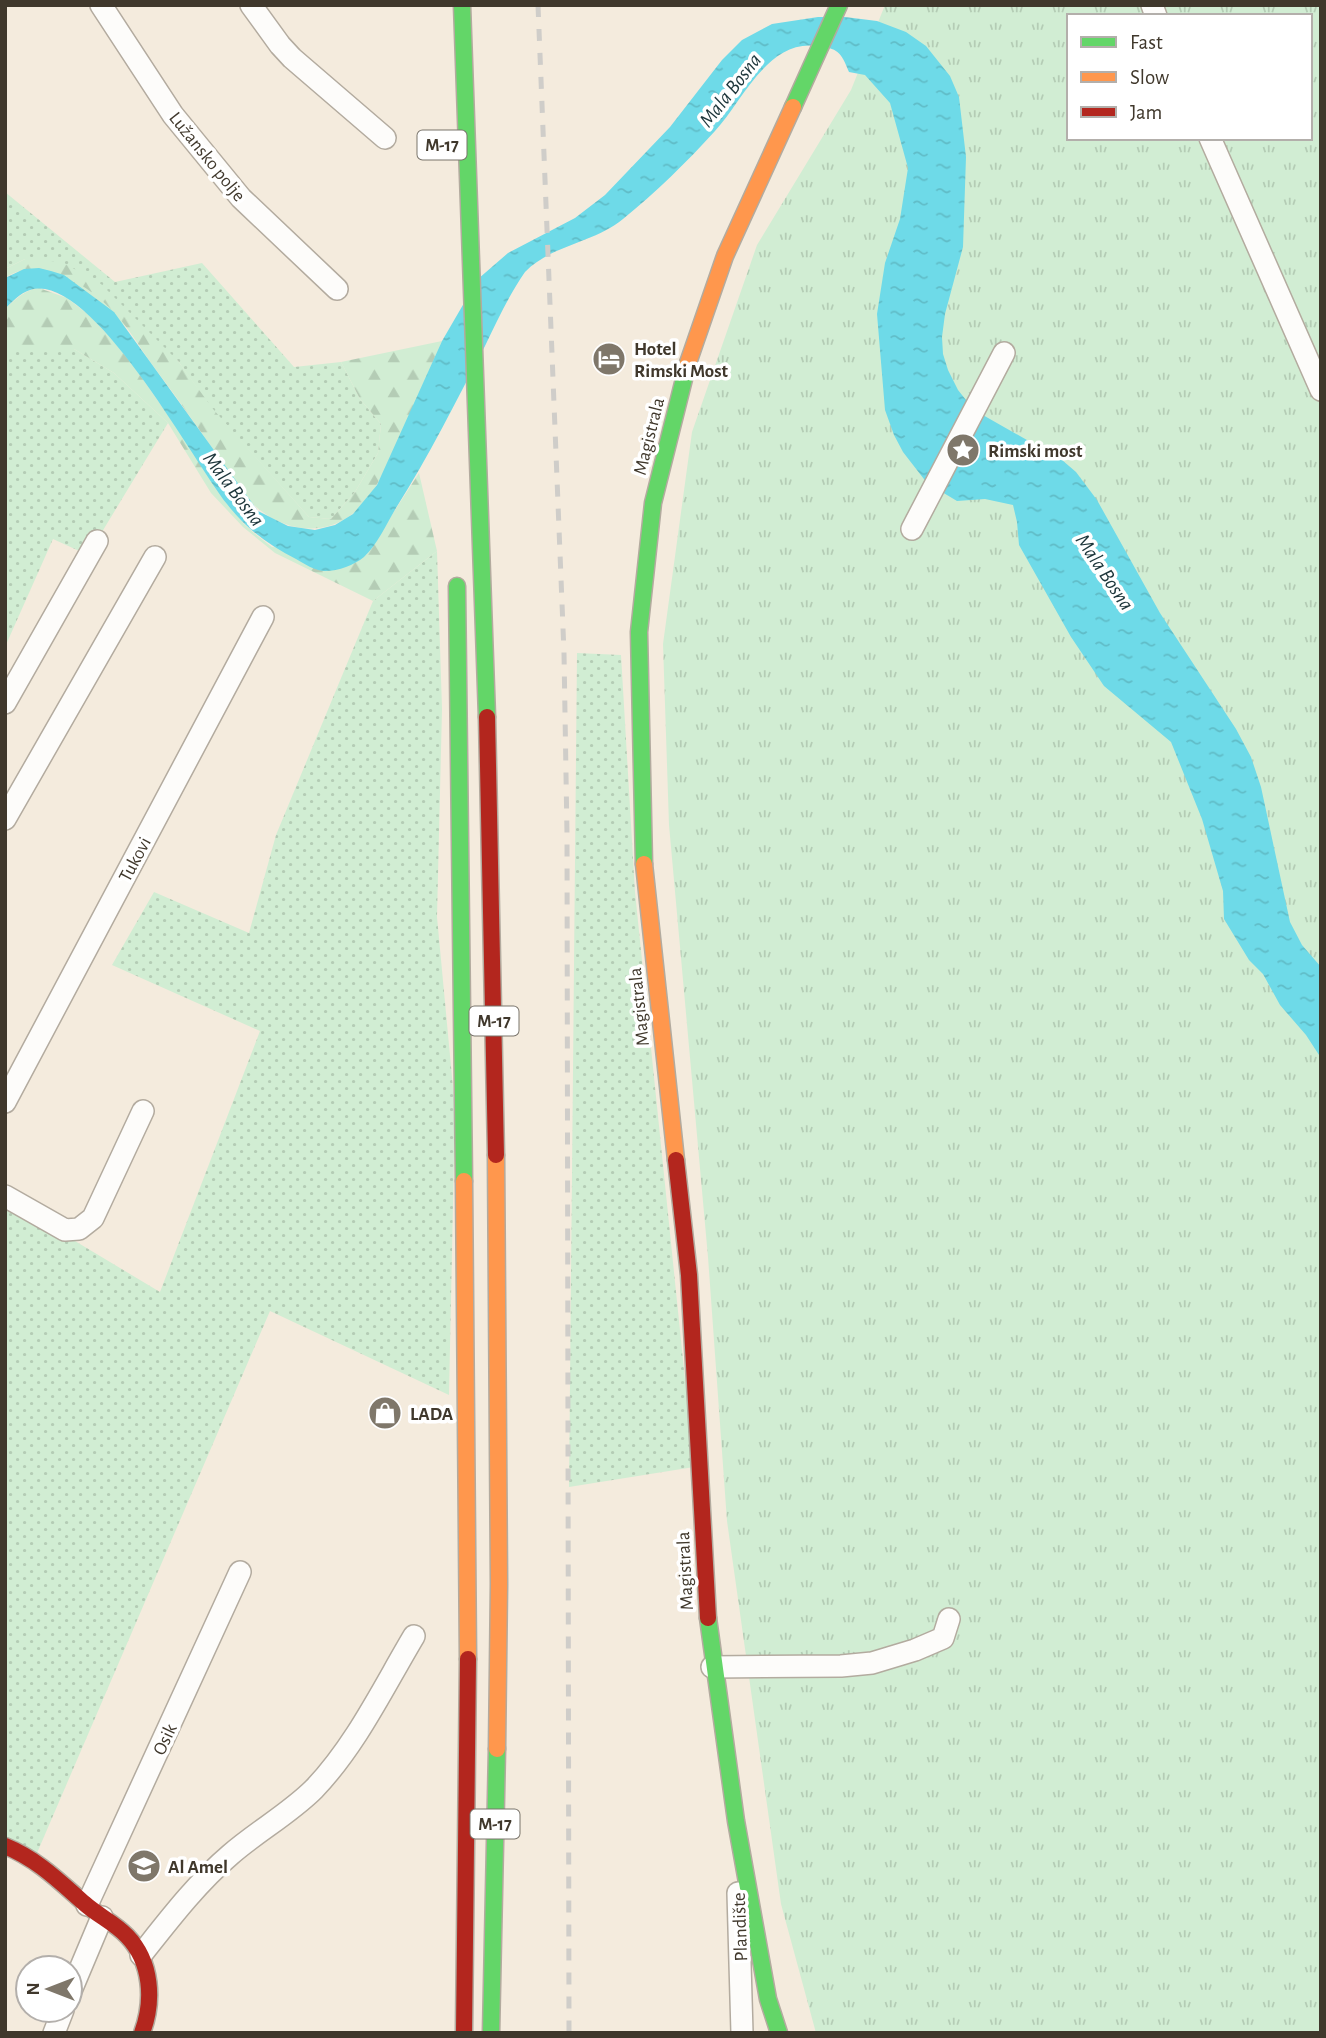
<svg xmlns="http://www.w3.org/2000/svg" width="1326" height="2038" font-family="'Alegreya Sans',sans-serif">
<style>
.grass{fill:url(#grass-dots)}
.forest{fill:url(#forest-firs)}
.park{fill:url(#park-tufts);fill-rule:evenodd}
.water{fill:url(#water-ripples)}
.lines{fill:none;stroke-linecap:round;stroke-linejoin:round}
.street-casing{stroke:#b3ab9f;stroke-width:24}
.fast-casing{stroke:#b3ab9f;stroke-width:19}
.slow-casing{stroke:#b3ab9f;stroke-width:19}
.jam-casing{stroke:#b3ab9f;stroke-width:19}
.street{stroke:#fdfcfa;stroke-width:21}
.fast{stroke:#63d668;stroke-width:16}
.slow{stroke:#ff974d;stroke-width:16}
.jam{stroke:#b3261e;stroke-width:16}
.rail{stroke:#cfcdc9;stroke-width:5;stroke-dasharray:12 12;stroke-linecap:butt}
.labels{text-anchor:middle;stroke-width:7;stroke-linejoin:round;paint-order:stroke}
.shield{fill:#fff;stroke:#79746b;stroke-width:2}
.shield-label{font-size:18px;font-weight:bold;fill:#40382c}
.street-label{font-size:19px;fill:#40382c;stroke:#fff}
.poi-label{font-size:19px;font-weight:bold;fill:#40382c;stroke:#fff;text-anchor:start}
.water-label{font-size:21px;font-style:italic;fill:#1c353a;stroke:#fff}
</style>
<defs>
<pattern id="grass-dots" width="8" height="8" patternUnits="userSpaceOnUse" patternTransform="scale(1.75)"><rect width="8" height="8" fill="#d1edd3"/><path d="M2 2h.1M6 6h.1" fill="none" stroke="#b4ccb5" stroke-width="1.8" stroke-linecap="round"/></pattern>
<pattern id="forest-firs" width="22" height="20" patternUnits="userSpaceOnUse" patternTransform="scale(1.75)"><rect width="22" height="20" fill="#d1edd3"/><path d="M5 1l3.5 6h-7zM16 11l3.5 6h-7z" fill="#b4ccb5"/></pattern>
<pattern id="park-tufts" width="24" height="20" patternUnits="userSpaceOnUse" patternTransform="scale(1.75)"><rect width="24" height="20" fill="#d1edd3"/><path d="M3 7l-1-3M5 7V3M7 7l1-3M15 17l-1-3M17 17v-4M19 17l1-3" fill="none" stroke="#b4ccb5"/></pattern>
<pattern id="water-ripples" width="26" height="14" patternUnits="userSpaceOnUse" patternTransform="scale(1.75)"><rect width="26" height="14" fill="#6edae8"/><path d="M2 4q2-2 4 0t4 0M15 11q2-2 4 0t4 0" fill="none" stroke="#60bcc7"/></pattern>
</defs>
<rect width="100%" height="100%" fill="#f4ebdd"/>
<!-- grass -->
<path class="grass" d="M5,192L115,282L202,263L294,367L341,362L360,399L381,424L378,453L355,492L331,519L309,517L212,409L178,361L25,259L5,269Z
M9,349H74L114,373L168,423L88,555L53,539L5,647V351Z
M437,551L442,709L437,917L455,1109L449,1395L270,1311L34,1860L5,1839V1199L160,1292L260,1031L112,965L154,892L249,933L276,835L373,601Z
M577,653L621,655L635,892L694,1467L569,1487Z"/>
<!-- forest -->
<path class="forest" d="M25,259L62,262L101,284L178,361L213,409L309,517L331,519L355,492L378,453L381,424L360,399L341,362L442,341L387,466C378,483 367,504 351,515C317,540 274,528 247,498C216,453 184,407 151,363C139,346 128,327 113,311C88,285 40,253 5,278V269Z
M39,288L67,298L89,315L109,336L133,365L243,523L254,533L272,547L366,555L419,473L437,551L373,601L275,553L243,527L211,493L168,423L114,373L74,349L5,351V309C16,299 24,290 39,288Z"/>
<!-- park -->
<path class="park" d="M885,5H1321V2033H816L781,1904L727,1521L708,1257L669,825L663,644L692,432L757,245L851,90ZM1069,16H1310V138H1069Z"/>
<!-- water -->
<path class="water" d="M818,17H845L877,21L906,32L926,46L950,76L959,97L966,157L963,247L945,314L942,337L943,354L948,370L958,390L974,410L1062,460L1076,472L1097,500L1160,613L1236,729L1251,757L1261,787L1290,922L1302,945L1321,967V1058L1306,1035L1280,1005L1263,974L1249,960L1224,919L1223,891L1202,819L1171,742L1104,686L1071,637L1019,545L1017,522L1013,505L985,499L957,501L927,483L903,452L894,435L885,410L877,314L885,263L900,219L908,168L890,103L865,75L849,72C841,52 838,48 816,46C767,40 742,102 715,131C687,162 655,193 623,219C594,243 551,245 525,272C509,295 497,321 485,346C456,401 429,456 396,508C387,523 377,545 364,557C354,565 339,571 325,571C315,571 305,564 296,559C269,545 246,529 227,504C194,463 91,270 30,290C20,293 12,302 5,309V278L24,269L39,268L51,271L64,275L114,312L258,511L288,526L315,530L335,525L353,514L377,485L442,341L478,279L508,253L575,218L605,195L670,127L722,60L742,40L772,24Z"/>
<g class="lines">
<defs>
<path id="street" d="M101,5L173,115L241,198L337,289
M251,5L280,45L292,58L385,138
M1152,5L1156,16
M1210,138L1321,390
M912,529L1004,353
M5,703L97,541
M5,819L155,557
M5,1102L263,617
M5,1196L65,1230L79,1229L93,1218L143,1111
M712,1667L841,1666L872,1663L915,1650L943,1638L949,1619
M738,1893L742,2033
M87,1905L240,1572
M141,1955C168,1921 196,1884 230,1855C256,1832 289,1814 314,1789C356,1745 383,1688 414,1636
M70,1993L102,1917
M54,2033L63,2010"/>
<path id="fast" d="M462,5L487,717
M793,107L839,5
M457,586L464,1181
M644,864L639,632L653,503L688,363
M708,1618L736,1821L768,1999L779,2033
M491,2033L497,1749"/>
<path id="slow" d="M688,363L725,256L793,107
M644,864L676,1160
M496,1155L499,1584L497,1749
M464,1181L468,1659"/>
<path id="jam" d="M487,717L496,1155
M676,1160L689,1275L708,1618
M5,1846C37,1859 59,1881 84,1903C97,1915 115,1923 127,1936C152,1962 154,2001 142,2033
M464,2033L468,1659"/>
</defs>
<!-- street casing -->
<use href="#street" class="street-casing"/>
<!-- fast casing -->
<use href="#fast" class="fast-casing"/>
<!-- slow casing -->
<use href="#slow" class="slow-casing"/>
<!-- jam casing -->
<use href="#jam" class="jam-casing"/>
<!-- street -->
<use href="#street" class="street"/>
<!-- fast -->
<use href="#fast" class="fast"/>
<!-- slow -->
<use href="#slow" class="slow"/>
<!-- jam -->
<use href="#jam" class="jam"/>
<!-- rail -->
<path class="rail" d="M538,5L564,653L567,834L569,2033"/>
</g>
<!-- icons -->
<defs>
<symbol id="hotel-disc" viewBox="-11 -11 22 22"><circle r="9.5" fill="#7f776a" stroke="#fff"/><path d="M-6-4.5h1.5V1H6V5H4.5V3h-9V5H-6ZM-4 0a1.8 1.8 0 1 1 3.6 0ZM.5 0V-2.5h3Q6-2.5 6 0Z" fill="#fff"/></symbol>
<symbol id="sight-disc" viewBox="-11 -11 22 22"><circle r="9.5" fill="#7f776a" stroke="#fff"/><path d="M0-6L1.8-2.2L6-1.7L2.9 1.2L3.7 5.4L0 3.3L-3.7 5.4L-2.9 1.2L-6-1.7L-1.8-2.2Z" fill="#fff"/></symbol>
<symbol id="shop-disc" viewBox="-11 -11 22 22"><circle r="9.5" fill="#7f776a" stroke="#fff"/><path d="M-5-2.5h2.3a2.7 3.5 0 0 1 5.4 0H5L5.5 6h-11ZM-1.5-2.5h3a1.5 2.3 0 0 0-3 0Z" fill="#fff"/></symbol>
<symbol id="school-disc" viewBox="-11 -11 22 22"><circle r="9.5" fill="#7f776a" stroke="#fff"/><path d="M0-5L7-2L0 1L-7-2ZM-4 1L0 2.5L4 1V4Q0 6-4 4Z" fill="#fff"/></symbol>
</defs>
<g fill-rule="evenodd">
<use href="#hotel-disc" x="590" y="340" width="38" height="38"/>
<use href="#sight-disc" x="944" y="431" width="38" height="38"/>
<use href="#shop-disc" x="366" y="1394" width="38" height="38"/>
<use href="#school-disc" x="125" y="1847" width="38" height="38"/>
</g>
<g class="labels">
<!-- shield labels -->
<g class="shield">
<rect x="417.5" y="130.5" width="49" height="29" rx="5"/>
<rect x="469.5" y="1006.5" width="49" height="29" rx="5"/>
<rect x="470.5" y="1809.5" width="49" height="29" rx="5"/>
</g>
<g class="shield-label">
<text x="442" y="151">M-17</text>
<text x="494" y="1027">M-17</text>
<text x="495" y="1830">M-17</text>
</g>
<!-- street labels -->
<g class="street-label">
<text transform="translate(208 156) rotate(51)" y="7">Lužansko polje</text>
<text transform="translate(648 436) rotate(-76)" y="7">Magistrala</text>
<text transform="translate(134 859) rotate(-62)" y="7">Tukovi</text>
<text transform="translate(638 1007) rotate(-96)" y="7">Magistrala</text>
<text transform="translate(684 1571) rotate(-93)" y="7">Magistrala</text>
<text transform="translate(164 1739) rotate(-65)" y="7">Osik</text>
<text transform="translate(739 1927) rotate(-92)" y="7">Plandište</text>
</g>
<!-- poi labels -->
<g class="poi-label">
<text x="634" y="355">Hotel<tspan x="634" dy="22">Rimski Most</tspan></text>
<text x="988" y="457">Rimski most</text>
<text x="410" y="1420">LADA</text>
<text x="168" y="1873">Al Amel</text>
</g>
<!-- water labels -->
<g class="water-label">
<text transform="translate(730 90) rotate(-52)" y="7">Mala Bosna</text>
<text transform="translate(234 489) rotate(53)" y="7">Mala Bosna</text>
<text transform="translate(1105 572) rotate(56)" y="7">Mala Bosna</text>
</g>
</g>
<!-- border -->
<rect width="1326" height="2038" fill="none" stroke="#40382c" stroke-width="14"/>
<!-- legend -->
<rect x="1067" y="14" width="245" height="126" fill="#ffffff" stroke="#b3afab" stroke-width="2"/>
<rect x="1081" y="37" width="35" height="10" fill="#63d668" stroke="#b3afab" stroke-width="2"/>
<text x="1130" y="49" font-size="21" fill="#40382c">Fast</text>
<rect x="1081" y="72" width="35" height="10" fill="#ff974d" stroke="#b3afab" stroke-width="2"/>
<text x="1130" y="84" font-size="21" fill="#40382c">Slow</text>
<rect x="1081" y="107" width="35" height="10" fill="#b3261e" stroke="#b3afab" stroke-width="2"/>
<text x="1130" y="119" font-size="21" fill="#40382c">Jam</text>
<!-- north arrow -->
<g transform="translate(49 1989) rotate(270)"><circle r="33" fill="#ffffff" stroke="#b3afab" stroke-width="2"/>
<path d="M0-5L12 26L0 18L-12 26Z" fill="#7f776a"/>
<text y="-10" font-size="19" font-weight="bold" text-anchor="middle" fill="#40382c">N</text>
</g>
</svg>
